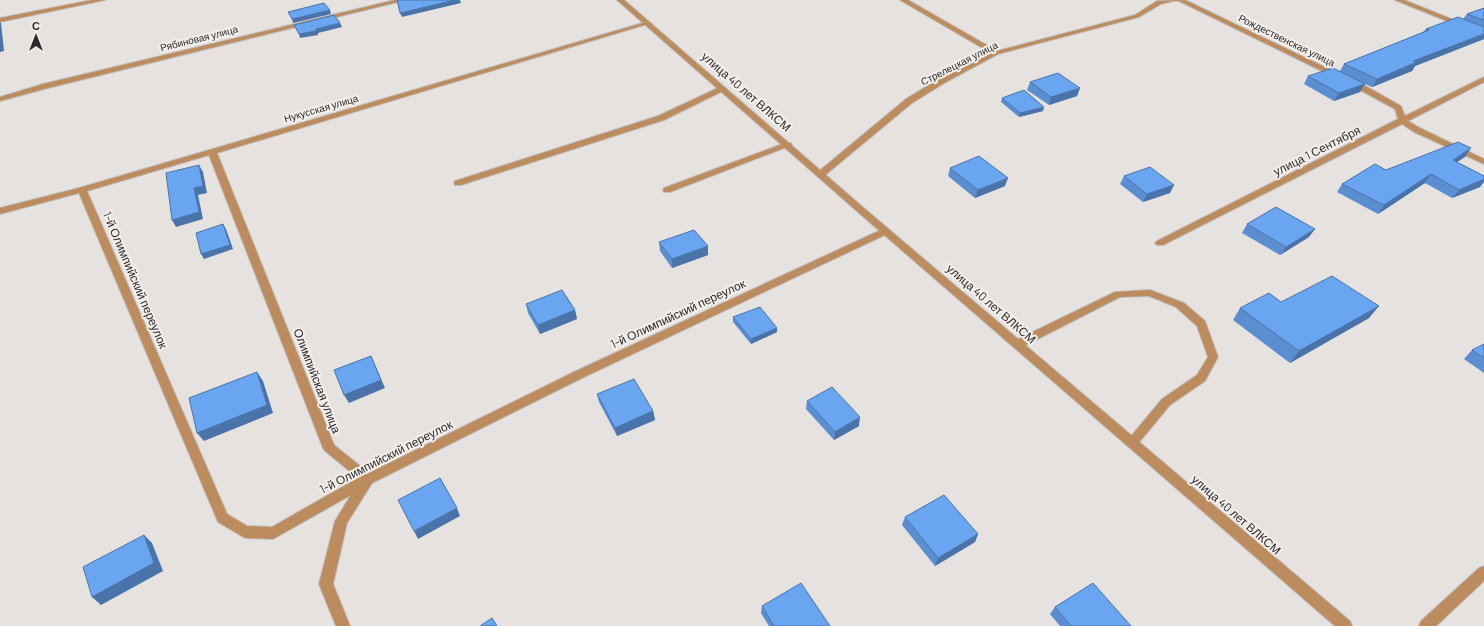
<svg xmlns="http://www.w3.org/2000/svg" width="1484" height="626" font-family="Barlow,sans-serif">
<style>
.lines{fill:none;stroke-linecap:round;stroke-linejoin:round}
.service-casing{stroke:#c0bdbb;stroke-width:2}
.minor-casing{stroke:#c0bdbb;stroke-width:2}
.tertiary-casing{stroke:#c0bdbb;stroke-width:2}
.service{fill:#bc8b5e;fill-rule:evenodd}
.minor{fill:#bc8b5e;fill-rule:evenodd}
.tertiary{fill:#bc8b5e;fill-rule:evenodd}
.wall{fill:#5b8ed0}
.shaded-wall{fill:#4a74a9}
.building{fill:#6aa5f2;stroke:#4a74a9}
.labels{text-anchor:middle;stroke-width:4;stroke-linejoin:round;paint-order:stroke}
.far-street-label{font-size:10px;fill:#2c2a29;stroke:#f2efec}
.street-label{font-size:12px;fill:#2c2a29;stroke:#f2efec}
</style>
<rect width="100%" height="100%" fill="#e5e2df"/>
<g class="lines">
<defs>
<path id="service" d="M720,87H723L727,89L664,120L461,185H455L454,183L455,181L658,116Z
M785,143H791L792,145L670,192H664L663,190L664,188Z
M1150,290L1184,303L1205,321L1218,357L1205,381L1170,405L1136,446L1132,448L1128,446L1126,443L1128,440L1162,399L1197,375L1208,357L1197,326L1176,307L1149,296L1120,297L1022,347H1014L1013,344L1014,341L1115,292Z"/>
<path id="minor" d="M92,0H105L0,22V18Z
M395,0H406L48,88L0,101V97L43,84Z
M900,0H908L997,51L1135,15L1157,1L1185,0L1341,75L1334,77L1177,0L1161,4L1139,17L998,54L946,82L912,103L824,176H818V172L906,99L940,78L991,53Z
M1395,0H1404L1484,32V36Z
M646,22L651,23L217,153L334,445L369,473L576,371L883,229L886,228L891,231L889,233L584,377L372,483L347,523L333,584L350,626H336L319,584L335,521L351,495L273,539L245,538L218,522L79,193L0,214V208L79,188ZM209,155L323,448L325,451L358,478L272,527L247,526L227,514L87,191Z
M1484,77V82L1408,121L1420,128L1484,159V164L1414,132L1402,124L1163,245H1157L1155,243L1157,241L1398,119L1395,109L1349,84V80H1355L1401,106L1405,116Z
M1484,566V581L1436,626H1419L1421,621L1479,568Z"/>
<path id="tertiary" d="M617,0H624L865,209L1350,621L1352,626H1335L859,213Z"/>
</defs>
<!-- service casing -->
<use href="#service" class="service-casing"/>
<!-- minor casing -->
<use href="#minor" class="minor-casing"/>
<!-- tertiary casing -->
<use href="#tertiary" class="tertiary-casing"/>
<!-- service -->
<use href="#service" class="service"/>
<!-- minor -->
<use href="#minor" class="minor"/>
<!-- tertiary -->
<use href="#tertiary" class="tertiary"/>
</g>
<!-- wall -->
<path class="wall" d="M1484,8V39L1415,66L1412,71L1372,87L1365,84L1360,92L1334,101L1304,84L1308,76L1340,71L1344,64L1423,32L1426,29L1463,19L1467,14Z
M1030,82L1077,96L1049,105L1027,90Z
M1002,98L1043,111L1019,117L1001,102Z
M1465,157L1457,162L1480,187L1452,198L1425,183L1378,214L1337,192L1342,184L1386,170Z
M950,168L1005,186L975,198L948,176Z
M1124,176L1170,193L1143,202L1120,184Z
M1247,224L1309,237L1280,255L1242,233Z
M659,242L708,255L672,268L660,251Z
M1281,302L1369,318L1290,363L1233,320L1240,308Z
M526,304L575,310L577,319L540,334L528,313Z
M733,317L777,328V332L751,344L733,322Z
M1484,344V373L1464,359L1472,350Z
M597,394L653,411L655,420L617,436L599,402Z
M807,401L859,426L834,440L806,409Z
M905,517L978,534L975,542L935,566L902,525Z
M762,606L830,626H769L761,613Z
M1055,607L1131,626H1060L1050,614Z"/>
<!-- shaded-wall -->
<path class="shaded-wall" d="M455,0H460L461,3L402,17L400,13Z
M330,10L331,14L293,23L292,19Z
M0,22L1,23L4,51L0,52Z
M340,23L342,27L318,33V35L300,38L299,34L316,29Z
M1484,34V39L1415,66L1412,71L1372,87L1377,79L1413,61Z
M1365,84L1360,92L1334,101L1339,93Z
M1080,88L1077,96L1049,105L1051,97Z
M1044,107L1043,111L1019,117L1020,113Z
M1471,148L1465,157L1447,168L1453,160Z
M199,165L203,172L207,193L198,195L203,219L176,227L172,220Z
M1431,174L1425,183L1378,214L1384,205Z
M1008,178L1005,186L975,198L978,190Z
M1484,179V182L1480,187L1452,198L1459,190Z
M1174,185L1170,193L1143,202L1147,194Z
M223,224L226,229L233,249L204,259L201,254Z
M1315,229L1309,237L1280,255L1286,247Z
M708,246V255L672,268V259Z
M1379,306L1369,318L1290,363L1299,351Z
M575,310L577,319L540,334L538,325Z
M777,328V332L751,344V339Z
M371,356L385,388L349,403L344,395Z
M257,372L263,381L273,413L204,441L197,433Z
M653,411L655,420L617,436L615,428Z
M860,417L859,426L834,440L835,432Z
M457,508L460,516L418,539L414,531Z
M978,534L975,542L935,566L938,558Z
M144,535L152,543L163,571L101,605L92,597Z"/>
<!-- building -->
<path class="building" d="M397,0H455L400,13Z
M324,3L330,10L292,19L288,12Z
M1484,8V20L1467,14Z
M334,15L340,23L316,29V31L299,34L294,25Z
M1458,17L1484,27V34L1413,61L1417,62L1377,79L1344,64L1429,30L1426,29Z
M0,37L1,47H0Z
M1333,68L1365,84L1339,93L1308,76Z
M1058,73L1080,88L1051,97L1030,82Z
M1024,90L1044,107L1020,113L1002,98Z
M1458,142L1471,148L1453,160L1484,176V179L1459,190L1431,174L1384,205L1342,184L1375,164L1386,170Z
M979,156L1008,178L978,190L950,168Z
M199,165L203,186L194,188L199,212L172,220L166,173Z
M1150,167L1174,185L1147,194L1124,176Z
M1276,207L1315,229L1286,247L1247,224Z
M223,224L230,245L201,254L196,233Z
M694,230L708,246L672,259L659,242Z
M1332,276L1379,306L1299,351L1240,308L1269,293L1281,302Z
M562,290L575,310L538,325L526,304Z
M760,307L777,328L751,339L733,317Z
M1484,344V358L1472,350Z
M371,356L381,380L344,395L334,370Z
M257,372L267,405L197,433L189,398Z
M634,379L653,411L615,428L597,394Z
M832,387L860,417L835,432L807,401Z
M440,478L457,508L414,531L398,500Z
M944,495L978,534L938,558L905,517Z
M144,535L154,563L92,597L83,567Z
M801,583L830,626H774L762,606Z
M1093,583L1131,626H1071L1055,607Z
M492,618L497,626H480Z"/>
<g class="labels">
<!-- far-street labels -->
<g class="far-street-label">
<text transform="translate(199 38) rotate(-14)" y="4">Рябиновая улица</text>
<text transform="translate(1287 40) rotate(26)" y="4">Рождественская улица</text>
<text transform="translate(959 63) rotate(-27)" y="4">Стрелецкая улица</text>
<text transform="translate(321 108) rotate(-16)" y="4">Нукусская улица</text>
</g>
<!-- street labels -->
<g class="street-label">
<text transform="translate(746 92) rotate(41)" y="4">улица 40 лет ВЛКСМ</text>
<text transform="translate(1317 151) rotate(-27)" y="4">улица 1 Сентября</text>
<text transform="translate(135 280) rotate(67)" y="4">1-й Олимпийский переулок</text>
<text transform="translate(991 304) rotate(41)" y="4">улица 40 лет ВЛКСМ</text>
<text transform="translate(678 314) rotate(-25)" y="4">1-й Олимпийский переулок</text>
<text transform="translate(317 381) rotate(69)" y="4">Олимпийская улица</text>
<text transform="translate(386 457) rotate(-27)" y="4">1-й Олимпийский переулок</text>
<text transform="translate(1236 515) rotate(41)" y="4">улица 40 лет ВЛКСМ</text>
</g>
</g>
<!-- north arrow -->
<g transform="translate(36 36)" stroke="#f2efec" stroke-width="3" paint-order="stroke">
<path d="M0-3L7 15L0 10L-7 15Z" fill="#2c2a29"/>
<text y="-6" font-size="11" font-weight="bold" text-anchor="middle" fill="#2c2a29">С</text>
</g>
</svg>
